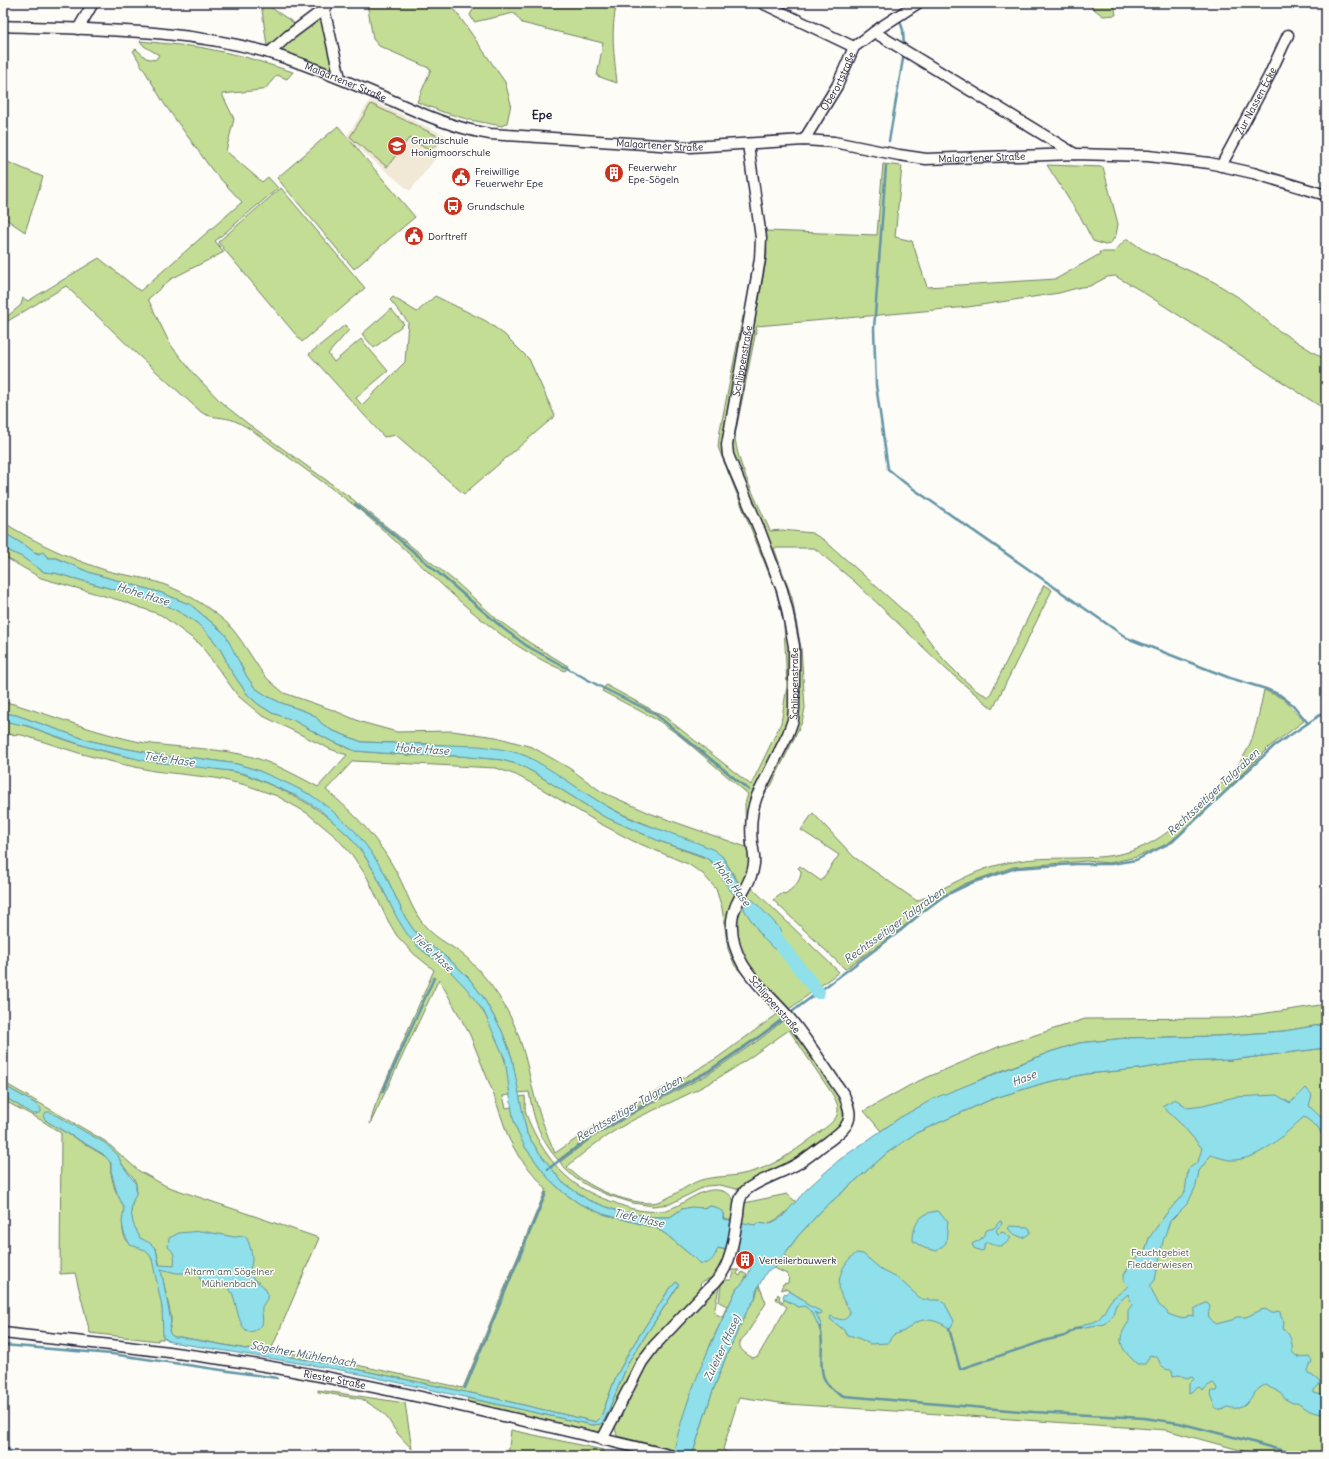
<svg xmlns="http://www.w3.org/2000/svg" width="1329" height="1459" font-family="Delius,sans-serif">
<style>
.built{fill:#f1e8d6}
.green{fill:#c3dd94;stroke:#728068;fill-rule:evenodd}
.water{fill:#8fe0ea;stroke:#6394a4}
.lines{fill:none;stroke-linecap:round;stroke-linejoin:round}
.stream{stroke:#6394a4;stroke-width:2.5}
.river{stroke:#8fe0ea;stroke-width:14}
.minor-casing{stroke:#22223b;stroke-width:13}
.minor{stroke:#fdfcf7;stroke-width:10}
.labels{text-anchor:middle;stroke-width:3;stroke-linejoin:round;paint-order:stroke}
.street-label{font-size:10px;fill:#22223b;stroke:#fdfcf7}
.poi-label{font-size:10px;fill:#22223b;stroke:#fdfcf7;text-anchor:start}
.park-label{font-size:10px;fill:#525a56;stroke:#fdfcf7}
.water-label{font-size:11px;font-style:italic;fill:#435b70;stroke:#fdfcf7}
.quarter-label{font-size:12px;font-weight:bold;fill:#22223b;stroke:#fdfcf7}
</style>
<rect width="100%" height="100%" fill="#fdfcf7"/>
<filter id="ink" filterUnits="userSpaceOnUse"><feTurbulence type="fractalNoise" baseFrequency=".025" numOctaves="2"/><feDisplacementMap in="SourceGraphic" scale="8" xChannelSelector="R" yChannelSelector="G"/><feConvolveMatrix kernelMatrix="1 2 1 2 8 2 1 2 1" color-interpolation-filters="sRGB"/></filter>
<g filter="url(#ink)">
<!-- built -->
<path class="built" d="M370,100L447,136L432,154L436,158L410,191L346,138Z"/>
<!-- green -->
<path class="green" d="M261,3H264L294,23V26L267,46Z
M367,3H450L505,82L511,104L507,123L502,126L470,120L443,112L417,102L431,69L379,46L373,39Z
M477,3H617C610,31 614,54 617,83L597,76L603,43L522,23L514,13L474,22L470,15Z
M1086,3H1114L1116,15L1103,16Z
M321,16H322L333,71L279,50Z
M140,41L199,47L242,56L293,72L287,79L277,75L265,89L261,90L222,94L234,119L226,151L262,182L268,177L278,188L215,241L224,252L171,279L148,299L170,344L193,373L223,404L247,423L351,498L457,583L498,620L530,643L568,666L565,671C476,634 418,553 342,496C320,480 298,464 276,448C264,439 249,427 235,421C224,416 211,419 201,412L139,356L66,286L3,324V320L21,305L23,298L28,301L99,258L140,291L242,202L212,170L165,105L133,51L136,49L146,58L155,60L159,55L144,46Z
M371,104L442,138L430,151L409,138L387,167L350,137Z
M338,126L415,217L354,269L277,178Z
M3,160L43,177L25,232L3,217Z
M883,164L902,166L895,237L912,241L927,287L1056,279L1100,254L1099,252H1114L1126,239H1128L1142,249L1214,282L1238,297L1278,330L1326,360V410L1138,289L1115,276L1107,277L1090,286L1081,287L1059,293L968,307L757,326L735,435C736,464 759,504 770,531L782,530L812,533L824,540L913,619L944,660L961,677L977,691L989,697L1044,585L1052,590L993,709L947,670L855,582L814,548H774L792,598L801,648L805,708L802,722L771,786L757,789L751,867L741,889L740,885L722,856L624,815L601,803L532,759L518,753L432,744L362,742L331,730L321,723L315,716L307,712L279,702L267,696L255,688L247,677L222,631L191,605L162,593L91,573L56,558H48L46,555L34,552L29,548L3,532V522C34,542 73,560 108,571C122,575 136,576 150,580C177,587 206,604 227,623C240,636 253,660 264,675L271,682L284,693L333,710L361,722L397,732L452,731L496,737L532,747L569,768L602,792L652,814L746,847L745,804L748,794L680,736L659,721L602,691L606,685L665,717L751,785L781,723L787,686L784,625L776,591L718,447L720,430L743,316L757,310L767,254L766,231L877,235Z
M1047,165L1103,167L1118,224L1116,235L1110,244L1105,245L1093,241L1082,220Z
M281,188L365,288L302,342L218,242Z
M435,296L486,321L505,335L529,359L555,416L464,494L396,435L384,437L309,354L345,325L349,330L328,354L334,362L361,339L388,371L356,398L362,405L405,362L408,322L390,300L393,297L417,312Z
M391,309L404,324L374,348L362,334Z
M3,548L22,557L44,572L55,573L80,580L134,595L166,605L183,614L197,623L209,635L219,647L225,658L228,666L238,681L248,695L258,704L272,713L293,720L329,740L355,751L408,755L460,756L502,760L520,765L535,773L603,816L659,841L708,859L712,862L730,890L737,897L733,951L784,1017L760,1035L707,1071L625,1114L594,1133L558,1160C539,1138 534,1120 529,1092L518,1093L512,1058L502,1031L483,997L468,977L451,961L422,939L413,929L405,917L384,872L311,795L257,770L237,764L196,758L170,757L123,748L87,740L16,715L3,713V702L14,704C56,717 97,733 140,742C173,748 207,747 240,754C267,759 294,774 318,787L347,755L330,749L261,715L238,696L200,644L161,615L122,601L41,578L3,556ZM353,761L496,768L516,775L542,789L599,823L633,841L688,864L703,874L716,889L722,908L728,949L735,966L779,1013L717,1058L678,1081L654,1093L597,1125L555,1153C546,1132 538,1112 533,1090C528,1069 522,1040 512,1020C501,997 485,975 466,957C453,946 436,939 425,926C412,911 407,892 398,875C380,841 356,814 326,790Z
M1264,690L1284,699L1304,721L1269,747L1202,814L1171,841L1163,846L1136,857L1109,863L1086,861L1013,867L964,884L940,898L898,931L845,969L773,900L783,893L785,894C793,888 801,882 801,871L798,868L800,866L821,881L839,855L801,830L813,813L854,857L917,901C940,891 962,877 985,869C995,865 1007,863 1018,861C1048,856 1078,860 1108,856C1152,851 1175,827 1205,799C1218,787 1232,775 1242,759C1255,739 1259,713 1264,690Z
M3,721C21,723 36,729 52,735C73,743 94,749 115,754C153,763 192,764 230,771C243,773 254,778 266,783C297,796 325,811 349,836C380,868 388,914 418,946C426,955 439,961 448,969C474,992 494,1025 504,1058C508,1069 509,1083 510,1095L503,1096L506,1108L512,1107L513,1118L525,1147L548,1178L564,1193L580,1204L603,1214L656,1228L667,1235L700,1263L716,1254L717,1248L727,1250C724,1259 720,1273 711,1278C707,1280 704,1280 700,1284L702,1288L700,1293L640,1358L628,1378L623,1392L603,1430L598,1432L584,1429L467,1403L468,1398L592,1425L601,1424L605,1419L629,1361L678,1286L676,1282L668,1291L630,1350L615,1379L601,1417L596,1422L480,1395L341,1366L180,1337C174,1338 171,1336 169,1331L171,1322V1316L156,1249C150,1243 146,1243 141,1239C132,1231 130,1216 132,1204C133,1198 138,1192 136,1184C135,1177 128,1172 124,1167C121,1163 119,1157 116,1154C98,1134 70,1128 45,1120L108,1158C112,1164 110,1167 111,1173C112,1179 114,1188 117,1194C119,1198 123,1202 124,1207C125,1217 121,1225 124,1235C129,1249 139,1243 148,1252C158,1262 166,1325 163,1339H158V1341L90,1333L75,1273L60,1274L61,1133L41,1120L3,1100V1096L28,1111L38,1105L3,1085V1082L105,1141L139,1171L166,1186L319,1238L271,1350L343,1362L463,1388L546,1189L519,1157L509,1139L492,1090L470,1035L439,979L370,1124L375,1106L434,970L414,954L397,936L387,919L367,877L352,855L336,837L307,813L277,796L246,785L215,778L154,771L121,764L82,754L22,735L3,734Z
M752,888L839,972L788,1010C766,986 731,958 737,922C738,910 746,899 752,888Z
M1326,1004V1024L1284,1031L1218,1036L1126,1038L1079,1043L1050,1052L986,1077L901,1117L881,1131L864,1111L914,1083L998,1047L1085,1019L1231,1018L1295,1009Z
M786,1018L841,1095L845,1115L841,1126L795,1164L737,1189L719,1185L706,1186L670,1204L653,1206L633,1203L608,1195L590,1187L575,1178L564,1168L560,1162L593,1137L641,1109L707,1075L763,1037ZM789,1030L833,1095C836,1101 840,1108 837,1115C834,1122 826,1127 820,1132C796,1150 773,1168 743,1174C730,1177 715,1176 701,1180C685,1185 668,1202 652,1203C623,1203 587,1187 567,1167C588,1148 612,1131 637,1118C662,1106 689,1095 713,1081C740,1066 764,1047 789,1030Z
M1326,1048V1456H1262L1166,1430L940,1414L787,1404L739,1397L723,1449L726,1452L747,1456H704L693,1453L711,1396L727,1354L748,1309L755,1299L759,1285L766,1303L746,1335C733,1346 743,1352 753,1358L758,1356L787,1307L776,1299L778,1294L780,1296L779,1299L783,1302L784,1299L799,1307L804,1300L784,1288L783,1290L781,1289L783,1284L788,1283L789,1277L787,1274L774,1268L782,1257L791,1264L792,1261L784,1255L798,1236L822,1210L887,1153L916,1133L992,1099L1044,1083L1086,1074L1138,1069L1184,1062L1231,1060Z
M525,1096C526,1103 524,1108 526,1114C538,1146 561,1180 593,1194C599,1197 606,1200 613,1202C629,1209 648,1214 666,1210C686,1205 704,1183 725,1192C738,1197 734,1211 733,1221L723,1219L724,1215L711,1206L703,1208L682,1209L670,1217H654L620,1212L588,1200L563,1183L538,1151L527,1134L519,1097Z
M787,1194L796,1202C776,1223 768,1228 739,1223L744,1203Z
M731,1270H739L737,1274L740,1276L742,1272L747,1275L742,1285L737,1288L711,1343L690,1400L674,1450L617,1436L615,1428L635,1381L660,1344L717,1286L719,1287L714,1313L722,1317L727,1306L719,1302L721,1285L726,1280H731L734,1274Z
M318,1390L405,1403L412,1449L397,1433L384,1413L362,1399L318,1392Z
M511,1430L603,1450V1456H508Z"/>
<!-- water -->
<path class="water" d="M3,532L29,548L34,552L38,554L43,552L48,558H56L91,573L162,593L191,605L225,634L247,677L255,688L267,696L279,702L307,712L315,716L321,723L331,730L362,742L479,746C495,748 518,751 532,759C563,776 591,799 623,815C652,829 685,836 714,850L722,856L726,863L735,878L740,885L741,889L746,896L754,901L777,925L781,931L783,945L776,949H774L763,938L745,911L742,902L730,890L712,862L703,856L659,841L603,816L535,773L520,765L502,760L460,756L408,755L355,751L349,748L329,740L293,720L272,713L258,704L248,695L238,681L228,666L225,658L219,647L209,635L197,623L183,614L166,605L134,595L80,580L55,573L44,572L22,557L3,548Z
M3,713L16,715L87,740L123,748L170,757L196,758L237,764L257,770L289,784L311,795L329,808L355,831L371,852L384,872L405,917L413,929L422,939L451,961L468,977L483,997L502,1031L512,1058L527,1134L538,1151L563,1183L588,1200L620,1212L654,1217H670L682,1209L691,1207L703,1208L710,1206L715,1207L723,1212V1219L755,1225L758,1223L766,1224L773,1222L782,1217L807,1189L839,1160L901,1117L935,1098L1050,1052L1079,1043L1126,1038L1218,1036L1284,1031L1326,1024V1048L1231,1060L1184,1062L1138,1069L1086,1074L1044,1083L992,1099L916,1133L887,1153L822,1210L798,1236L774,1268L767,1271L756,1291L755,1299L748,1309L727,1354L711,1396L692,1456H673C684,1398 712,1341 737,1288C745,1283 754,1267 751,1258L744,1253L718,1248C715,1256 711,1266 700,1263L667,1235L656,1228L603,1214L580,1204L564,1193L548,1178L525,1147L518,1133L513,1118L505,1059L484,1012L467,989L448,969L418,947L407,934L397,918L374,871L363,853L349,836L319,809L299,797L246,774L231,771L146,761L88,747L53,735L28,726L3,721Z
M3,1085L38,1105L41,1109V1112L36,1114H33L3,1096Z
M1306,1088L1312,1095L1309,1106L1326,1122V1144L1318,1127L1304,1117C1283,1135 1264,1157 1235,1160C1228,1161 1218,1157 1211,1155L1199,1171L1196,1186L1188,1203L1170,1221L1163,1241L1155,1280L1150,1286C1152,1290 1157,1302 1159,1305C1162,1308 1166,1309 1168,1314L1179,1318L1187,1317L1188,1315L1194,1316V1309L1207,1302L1210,1305C1209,1315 1205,1318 1216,1324L1232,1320L1236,1317H1246L1261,1310L1265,1309L1272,1313L1278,1311L1280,1312L1281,1317L1284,1321L1283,1329C1290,1333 1293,1343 1292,1351C1296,1358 1301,1358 1309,1357L1312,1361L1308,1370L1309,1373L1320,1382L1319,1385L1314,1390V1393L1322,1395H1326V1413L1321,1414L1310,1411L1297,1403H1293L1285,1399L1281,1393L1265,1385C1246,1394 1252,1413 1227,1407L1222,1410L1215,1408L1210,1394L1211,1391H1216L1217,1388L1214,1384L1209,1385L1203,1390L1199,1387L1189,1393V1384L1194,1379L1191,1376L1187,1378L1179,1375L1173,1376L1172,1370C1160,1370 1162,1365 1157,1357L1150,1355L1145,1364H1137C1123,1350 1114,1342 1128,1323V1310L1132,1305L1128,1294L1116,1305L1112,1317L1104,1324L1079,1328C1084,1321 1090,1325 1096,1321C1105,1315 1106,1305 1113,1298C1118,1294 1123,1291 1128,1286L1124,1282V1275L1132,1261L1145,1251L1149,1238L1166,1214L1185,1192L1188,1169L1198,1162L1202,1148L1182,1125L1162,1106L1175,1099L1187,1107L1203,1105L1235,1097L1277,1095L1290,1103Z
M46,1112H50L105,1143L118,1155L121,1163L136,1184V1194L132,1203L131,1211L133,1223L140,1238L150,1243L156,1249L159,1265L174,1266C175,1258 175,1252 168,1247L169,1238L179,1233L202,1231L234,1237L245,1236C249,1240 252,1253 252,1259C252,1265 249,1269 251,1275C254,1283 265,1283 267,1293C269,1299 264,1302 262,1307C261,1313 264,1319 262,1325C240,1347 238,1308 233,1295C231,1290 227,1286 223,1282L213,1286L207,1287L200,1279L198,1269L196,1267L191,1269L187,1273H176L161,1269L171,1322L169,1331C171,1336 174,1338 179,1337L341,1366L480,1395L596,1422L601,1417L615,1379L630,1350L668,1291L676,1282L679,1284L629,1361L605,1419L601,1424L592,1425L341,1370L171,1342L163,1337L162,1307L152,1259C147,1249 140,1248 130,1245L124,1233L122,1222L124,1208L117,1193L111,1171V1163L103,1154L48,1122L43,1117Z
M937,1211L948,1221L946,1243L937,1251L924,1248L913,1241C913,1224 920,1213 937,1211Z
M1000,1221H1001L1002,1224L996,1230L998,1234L1003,1232L1011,1238C1002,1249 999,1247 988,1242L984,1244V1250L981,1251L974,1248L972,1244L981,1239L987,1230L994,1228Z
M1010,1226L1028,1227L1030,1229V1233L1023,1238L1012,1233L1008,1228Z
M857,1253L863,1254L882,1270L899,1279L921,1299L929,1300H940L944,1302L954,1321L951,1327L949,1328C940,1322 928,1317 917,1322C912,1324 909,1328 904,1331C895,1335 892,1333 888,1343L870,1344L856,1337L847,1335L845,1331L830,1319L831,1316C840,1320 846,1323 850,1312C848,1306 843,1301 841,1295C835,1280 844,1260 857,1253Z
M789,1291L804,1300L806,1304L822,1312V1314L820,1315L814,1312L818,1317L822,1327L820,1331C817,1322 813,1311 804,1306L799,1307L784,1299L783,1296L785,1293L787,1294Z"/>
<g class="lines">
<!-- stream -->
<path class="stream" d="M900,21L903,30L904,48
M889,141L904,53
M886,166L874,329L876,385L888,469L905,483L1127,638L1230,678L1266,689L1280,695L1293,705L1307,722
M355,504L395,536L504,629L527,646L601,687L654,713L749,790
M789,1014L900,931L925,910L944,896L971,883L1016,868L1076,864H1111L1136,860L1172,842L1274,746L1326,711
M383,1091L434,978
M548,1169L592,1136L640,1108L708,1072L762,1035L785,1017
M820,1327C827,1353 809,1382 844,1396L1033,1412L1144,1418L1179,1423L1249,1441L1301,1456
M949,1328L960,1369L1047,1340L1065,1336L1076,1328L1081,1327
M3,1345L112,1354L277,1378
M465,1388L546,1193
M3,1449H9L11,1456"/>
<!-- river -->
<path class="river" d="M770,931L818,992"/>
<defs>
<g id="minor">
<path d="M762,3L854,47"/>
<path d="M324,9L340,78"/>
<path id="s1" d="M3,26C92,30 183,28 270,53C312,66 353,84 393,101C424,115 457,129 490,134L690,147L804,140L834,142L899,155L926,159L1075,154L1148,156L1209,163L1253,173L1326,195"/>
<path d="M78,29L93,3"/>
<path d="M874,32L1075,154"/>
<path d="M269,53L288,36L324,9L330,3"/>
<path id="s2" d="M804,140L837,86L854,47L881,27L918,3"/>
<path id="s3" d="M1221,166L1269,76L1288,35"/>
<path id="s4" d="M3,1333C98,1344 194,1353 288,1370C418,1394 545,1426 673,1456"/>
<path id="s5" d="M602,1440L642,1362L654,1346L709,1288C732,1270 733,1241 738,1214C739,1205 739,1197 745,1191C757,1180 785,1172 799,1163C810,1156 819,1148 829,1141C835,1136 845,1130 848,1122C852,1113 847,1103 844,1095C827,1071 811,1045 792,1021C766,989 729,967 732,920C734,899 752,885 754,864C755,858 753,850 752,843C750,826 751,812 757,796L788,734L793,720L794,708V646L787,609L782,590L760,531L728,455L727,445L760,259L761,238L748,144"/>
</g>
</defs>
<!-- minor casing -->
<use href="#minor" class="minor-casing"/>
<!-- minor -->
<use href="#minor" class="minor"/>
</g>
</g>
<!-- icons -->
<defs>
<symbol id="school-disc" viewBox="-11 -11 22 22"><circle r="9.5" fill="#c8321e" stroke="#fdfcf7"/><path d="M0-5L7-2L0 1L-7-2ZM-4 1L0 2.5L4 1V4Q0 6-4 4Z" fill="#fff"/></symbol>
<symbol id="building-disc" viewBox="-11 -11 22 22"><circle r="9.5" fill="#c8321e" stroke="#fdfcf7"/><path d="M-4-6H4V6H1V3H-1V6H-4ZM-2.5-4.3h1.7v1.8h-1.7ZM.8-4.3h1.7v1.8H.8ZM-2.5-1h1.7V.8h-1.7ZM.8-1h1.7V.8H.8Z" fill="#fff"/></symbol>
<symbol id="civic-disc" viewBox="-11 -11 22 22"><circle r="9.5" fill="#c8321e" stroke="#fdfcf7"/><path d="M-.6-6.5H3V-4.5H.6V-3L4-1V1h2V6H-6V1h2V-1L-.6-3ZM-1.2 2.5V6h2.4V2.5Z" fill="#fff"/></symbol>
<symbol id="bus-disc" viewBox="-11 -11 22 22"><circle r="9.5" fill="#c8321e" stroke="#fdfcf7"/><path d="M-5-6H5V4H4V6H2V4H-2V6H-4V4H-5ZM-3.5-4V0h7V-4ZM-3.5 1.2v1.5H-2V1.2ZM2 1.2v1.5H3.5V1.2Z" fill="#fff"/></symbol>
</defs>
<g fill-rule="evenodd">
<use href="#school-disc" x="386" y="135" width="22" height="22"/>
<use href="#building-disc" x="603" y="162" width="22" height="22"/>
<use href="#civic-disc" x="450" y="166" width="22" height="22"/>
<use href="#bus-disc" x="442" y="195" width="22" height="22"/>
<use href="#civic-disc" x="403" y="225" width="22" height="22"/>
<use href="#building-disc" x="734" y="1249" width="22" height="22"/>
</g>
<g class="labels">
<!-- street labels -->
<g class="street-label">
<text dy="4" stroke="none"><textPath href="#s2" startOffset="68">Oberortstraße</textPath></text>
<text dy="4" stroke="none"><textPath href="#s1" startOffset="350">Malgartener Straße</textPath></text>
<text dy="4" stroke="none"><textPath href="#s3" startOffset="74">Zur Nassen Ecke</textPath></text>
<text dy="4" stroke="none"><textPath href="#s1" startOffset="674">Malgartener Straße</textPath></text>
<text dy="4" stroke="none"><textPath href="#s1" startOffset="998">Malgartener Straße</textPath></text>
<text dy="4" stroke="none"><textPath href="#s5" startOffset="1245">Schlippenstraße</textPath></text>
<text dy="4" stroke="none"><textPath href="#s5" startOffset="909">Schlippenstraße</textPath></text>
<text transform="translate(775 1004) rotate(49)" y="4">Schlippenstraße</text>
<text dy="4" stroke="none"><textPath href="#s4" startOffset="335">Riester Straße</textPath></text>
</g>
<!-- poi labels -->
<g class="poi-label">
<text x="411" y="144">Grundschule<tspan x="411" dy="12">Honigmoorschule</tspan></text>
<text x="628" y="171">Feuerwehr<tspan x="628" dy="12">Epe-Sögeln</tspan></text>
<text x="475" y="175">Freiwillige<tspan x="475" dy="12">Feuerwehr Epe</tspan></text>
<text x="467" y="210">Grundschule</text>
<text x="428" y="240">Dorftreff</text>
<text x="759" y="1264">Verteilerbauwerk</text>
</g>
<!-- park labels -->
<g class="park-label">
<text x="1160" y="1256">Feuchtgebiet<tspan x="1160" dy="12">Fledderwiesen</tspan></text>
<text x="229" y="1275">Altarm am Sögelner<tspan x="229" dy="12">Mühlenbach</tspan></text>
</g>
<!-- water labels -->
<g class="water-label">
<text transform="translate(143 594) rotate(17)" y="4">Hohe Hase</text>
<text transform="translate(422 749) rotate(4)" y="4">Hohe Hase</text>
<text transform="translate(169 759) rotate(8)" y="4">Tiefe Hase</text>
<text transform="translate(1213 792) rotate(-43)" y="4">Rechtsseitiger Talgraben</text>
<text transform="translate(732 883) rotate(53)" y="4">Hohe Hase</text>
<text transform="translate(894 925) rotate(-36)" y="4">Rechtsseitiger Talgraben</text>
<text transform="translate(433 952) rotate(43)" y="4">Tiefe Hase</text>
<text transform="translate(1024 1078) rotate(-21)" y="4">Hase</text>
<text transform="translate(629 1108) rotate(-30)" y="4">Rechtsseitiger Talgraben</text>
<text transform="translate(639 1218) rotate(13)" y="4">Tiefe Hase</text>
<text transform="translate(722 1348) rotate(-65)" y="4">Zuleiter (Hase)</text>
<text transform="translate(303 1354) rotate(10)" y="4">Sögelner Mühlenbach</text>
</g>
<!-- quarter labels -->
<g class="quarter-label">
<text x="542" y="119">Epe</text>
</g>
</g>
<!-- margin -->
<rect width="1329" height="1459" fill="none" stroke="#fdfcf7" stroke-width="16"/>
<rect x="8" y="8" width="1313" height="1443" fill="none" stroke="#22223b" stroke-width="1.5" filter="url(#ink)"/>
</svg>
